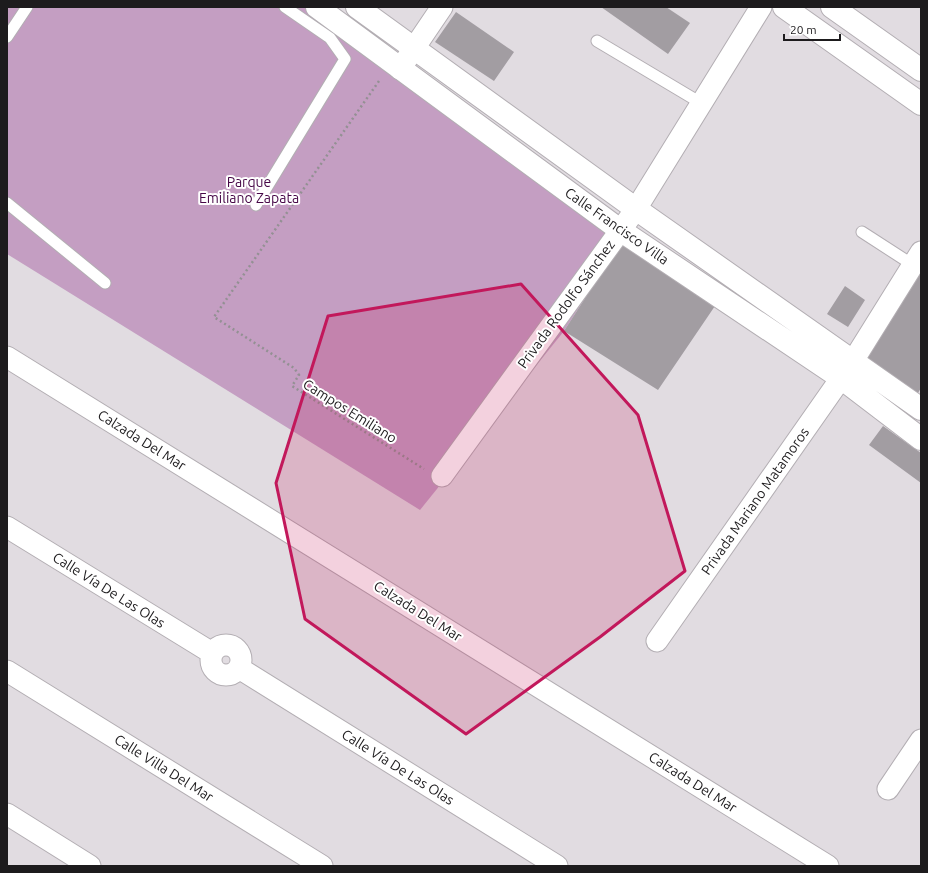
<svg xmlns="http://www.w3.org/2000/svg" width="928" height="873" font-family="Ubuntu,sans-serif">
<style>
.green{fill:#c49ec2}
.building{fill:#a29da2}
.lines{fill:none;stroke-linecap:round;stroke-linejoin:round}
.service-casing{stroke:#b3aeb3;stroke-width:13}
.minor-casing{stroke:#b3aeb3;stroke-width:23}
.tertiary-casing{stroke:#b3aeb3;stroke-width:24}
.path{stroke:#939093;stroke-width:2.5;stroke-dasharray:2 3;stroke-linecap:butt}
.service{stroke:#fff;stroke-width:11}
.minor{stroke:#fff;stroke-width:21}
.tertiary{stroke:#fff;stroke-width:22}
.marked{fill:#c2185b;fill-opacity:0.2;stroke:#c2185b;stroke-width:3;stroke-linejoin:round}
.labels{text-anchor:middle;stroke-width:4;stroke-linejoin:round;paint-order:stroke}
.park-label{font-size:14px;fill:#460747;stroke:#fff}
.street-label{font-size:14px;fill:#1d1b1d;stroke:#fff}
</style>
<rect width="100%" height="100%" fill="#e1dce1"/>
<!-- green -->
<path class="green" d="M7,7H308L603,219L616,250L564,331L420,510L7,254Z"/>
<!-- building -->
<path class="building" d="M601,7H666L690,23L668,54Z
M456,12L514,52L494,81L435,42Z
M627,244L717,303L658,390L564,331L616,250Z
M918,274L921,276V388L918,393L863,358Z
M845,286L865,300L848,327L827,314Z
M883,426L921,453V483L869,445Z"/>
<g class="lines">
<defs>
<path id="service" d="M7,37L27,7
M597,41L701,103
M7,203L105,283
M256,205L345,59L330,38L285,7
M862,232L913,265"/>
<path id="minor" d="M400,69L442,7
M7,357L828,866
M442,476L636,209L761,7
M7,527L212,653
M657,641L853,361L921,252
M211 660a15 15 0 1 1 30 0a15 15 0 1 1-30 0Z
M239,668L557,866
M7,671L322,866
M888,789L921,740
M7,814L90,866"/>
<path id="tertiary" d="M317,7L620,230L841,378L921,439
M357,7L636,209L921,409
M784,7L921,104
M832,7L921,70"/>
</defs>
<!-- service casing -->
<use href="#service" class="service-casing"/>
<!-- minor casing -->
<use href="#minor" class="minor-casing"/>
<!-- tertiary casing -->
<use href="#tertiary" class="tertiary-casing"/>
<!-- path -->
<path class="path" d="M379,81L214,317L294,368L299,375L292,386L424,469"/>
<!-- service -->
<use href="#service" class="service"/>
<!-- minor -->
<use href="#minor" class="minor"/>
<!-- tertiary -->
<use href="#tertiary" class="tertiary"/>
</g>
<!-- marked area -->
<path class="marked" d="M521,284L638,415L685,571L600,637L466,734L305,619L276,483L328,316Z"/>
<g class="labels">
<!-- park labels -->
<g class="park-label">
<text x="249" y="187">Parque<tspan x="249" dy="16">Emiliano Zapata</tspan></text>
</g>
<!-- street labels -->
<g class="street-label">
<text transform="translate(617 226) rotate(35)" y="5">Calle Francisco Villa</text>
<text transform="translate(566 304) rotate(-54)" y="5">Privada Rodolfo Sánchez</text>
<text transform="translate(350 411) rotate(32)" y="5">Campos Emiliano</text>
<text transform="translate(142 440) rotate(32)" y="5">Calzada Del Mar</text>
<text transform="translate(755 501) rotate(-55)" y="5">Privada Mariano Matamoros</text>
<text transform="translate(109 590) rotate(32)" y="5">Calle Vía De Las Olas</text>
<text transform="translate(418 611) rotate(32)" y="5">Calzada Del Mar</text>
<text transform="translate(398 767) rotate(32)" y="5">Calle Vía De Las Olas</text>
<text transform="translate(164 768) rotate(32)" y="5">Calle Villa Del Mar</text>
<text transform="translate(693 782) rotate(32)" y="5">Calzada Del Mar</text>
</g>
</g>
<!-- border -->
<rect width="928" height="873" fill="none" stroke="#1d1b1d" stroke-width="16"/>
<!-- scale -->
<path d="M784 34v6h56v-6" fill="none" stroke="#1d1b1d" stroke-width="2"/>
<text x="790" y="34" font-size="12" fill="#1d1b1d" stroke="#ffffff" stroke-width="3" paint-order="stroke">20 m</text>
</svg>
